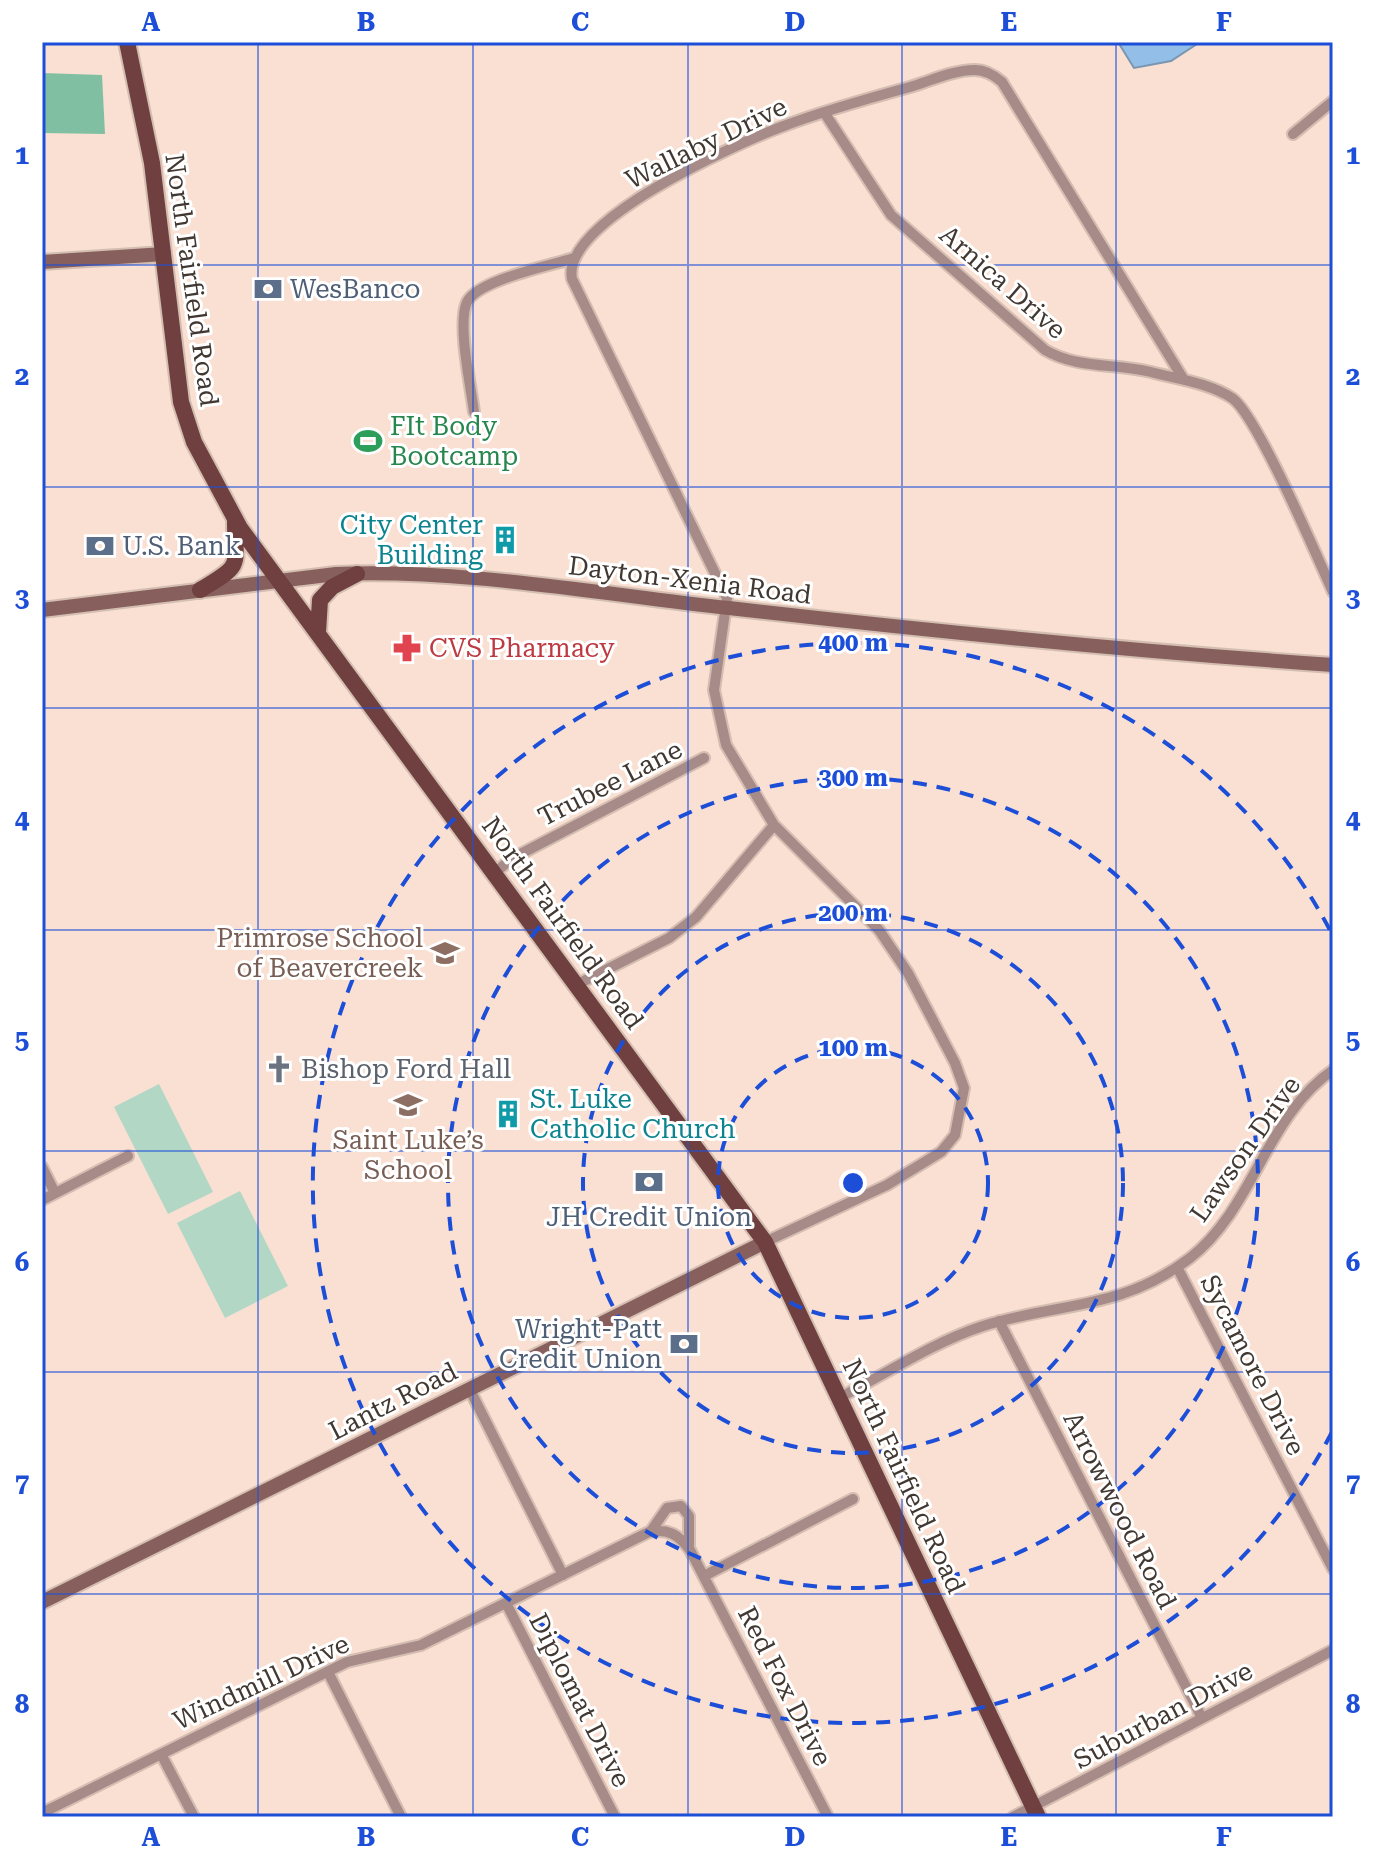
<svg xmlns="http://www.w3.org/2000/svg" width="1375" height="1859" font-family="'Roboto Serif',serif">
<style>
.green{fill:#b2d7c5}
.forest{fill:#81bfa2}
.water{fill:#93bee8;stroke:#7b96b1;stroke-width:2}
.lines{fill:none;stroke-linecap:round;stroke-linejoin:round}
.street-casing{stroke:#d4beb2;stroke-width:14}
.secondary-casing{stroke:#d4beb2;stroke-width:18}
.primary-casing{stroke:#d4beb2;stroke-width:20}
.street{stroke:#a78b89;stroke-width:10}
.secondary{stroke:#875f5d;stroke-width:14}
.primary{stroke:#6f403f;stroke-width:16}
.grid{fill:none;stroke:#1d4ed8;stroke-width:2;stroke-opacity:0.55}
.ring{fill:none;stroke:#1d4ed8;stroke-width:4;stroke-dasharray:14 10}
.labels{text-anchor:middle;stroke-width:6;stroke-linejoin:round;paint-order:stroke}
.street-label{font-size:26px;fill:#423832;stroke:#fff}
.service-label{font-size:26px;fill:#4e5e75;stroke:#fff;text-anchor:start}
.leisure-label{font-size:26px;fill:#27864d;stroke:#fff;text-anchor:start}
.culture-label{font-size:26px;fill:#0d838f;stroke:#fff;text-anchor:end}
.health-label{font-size:26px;fill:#be3a42;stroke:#fff;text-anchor:start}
.education-label{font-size:26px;fill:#785e54;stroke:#fff;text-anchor:end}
.worship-label{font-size:26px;fill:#5b616d;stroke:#fff;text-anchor:start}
.centre{fill:#1d4ed8;stroke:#fff;stroke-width:4}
.ring-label{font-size:24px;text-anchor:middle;font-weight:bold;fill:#1d4ed8;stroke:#fff;stroke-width:6;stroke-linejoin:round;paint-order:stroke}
.neatline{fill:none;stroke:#1d4ed8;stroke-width:3}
.grid-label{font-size:26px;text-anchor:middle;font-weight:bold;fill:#1d4ed8}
</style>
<rect width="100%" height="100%" fill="#f9e0d2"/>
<!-- green -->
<path class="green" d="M159,1084L213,1192L168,1214L114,1107Z
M240,1191L288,1286L225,1318L177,1223Z"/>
<!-- forest -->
<path class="forest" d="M42,73L102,75L105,134L42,133Z"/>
<!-- water -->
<path class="water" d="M1118,42H1200L1171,61L1134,68Z"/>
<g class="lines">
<defs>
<path id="street" d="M824,112L891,215L1045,350C1077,369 1114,363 1151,372C1177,379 1209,383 1232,398C1257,415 1317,557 1333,592
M1293,134L1333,101
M474,412C471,387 457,324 467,302C478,280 549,266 574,258
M496,872L511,859L704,758
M578,984L669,938L696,917L774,825
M42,1167L55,1193
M42,1200L128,1156
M765,1242L887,1185L941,1152L955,1135L964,1088L955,1063L908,973L879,930L774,825L726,745L714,690L727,598L572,279C560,222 736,144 781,127C823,111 866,99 910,87C930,81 953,70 975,70C986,70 994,75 1002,82L1184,380
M1177,1267L1333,1569
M999,1321L1202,1718
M470,1390L563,1575
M841,1397C887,1373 934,1342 983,1326C1059,1302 1120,1311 1190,1258C1254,1208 1266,1116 1333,1070
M651,1531L667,1508L681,1506L689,1516V1546
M704,1576L853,1499
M506,1603L615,1817
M328,1672L401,1817
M161,1754L194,1817
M42,1813L347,1662L421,1645L649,1532C668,1528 679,1535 690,1550L828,1817
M1013,1817L1333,1650"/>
<path id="secondary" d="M42,262L164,254
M42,610L336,574C467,569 599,594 729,608C930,631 1131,651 1333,665
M42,1602L765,1242"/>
<path id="primary" d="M127,42L152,163L181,402L194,442L240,528L765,1242L1038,1817
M200,590C244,564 235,568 235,520
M318,632L320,600L332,587L357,574"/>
</defs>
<!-- street casing -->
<use href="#street" class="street-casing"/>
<!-- secondary casing -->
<use href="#secondary" class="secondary-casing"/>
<!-- primary casing -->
<use href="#primary" class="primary-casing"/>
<!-- street -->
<use href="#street" class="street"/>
<!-- secondary -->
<use href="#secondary" class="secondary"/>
<!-- primary -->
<use href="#primary" class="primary"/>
</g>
<!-- grid -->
<path class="grid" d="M258,42V1817M473,42V1817M688,42V1817M902,42V1817M1116,42V1817M42,265H1333M42,487H1333M42,708H1333M42,930H1333M42,1151H1333M42,1372H1333M42,1594H1333"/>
<!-- distance rings -->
<g class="ring">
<circle cx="853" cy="1183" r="135"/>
<circle cx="853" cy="1183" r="270"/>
<circle cx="853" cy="1183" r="405"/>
<path d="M1332 1432A540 540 0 1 1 1332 934"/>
</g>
<!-- icons -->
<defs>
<symbol id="bank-bare" viewBox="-9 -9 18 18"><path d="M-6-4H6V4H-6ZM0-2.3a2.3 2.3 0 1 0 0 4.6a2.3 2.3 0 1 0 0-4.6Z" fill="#5c6f8a" stroke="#fff" stroke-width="2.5" paint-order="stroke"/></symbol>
<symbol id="stadium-bare" viewBox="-9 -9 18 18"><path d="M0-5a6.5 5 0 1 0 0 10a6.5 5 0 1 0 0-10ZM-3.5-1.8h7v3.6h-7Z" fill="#2e9e5b" stroke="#fff" stroke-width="2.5" paint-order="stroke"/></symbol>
<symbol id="building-bare" viewBox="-9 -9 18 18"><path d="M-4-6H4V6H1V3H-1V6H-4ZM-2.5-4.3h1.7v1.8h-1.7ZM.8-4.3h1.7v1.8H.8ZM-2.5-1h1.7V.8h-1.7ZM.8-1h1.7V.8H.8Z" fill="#0f9aa8" stroke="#fff" stroke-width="2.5" paint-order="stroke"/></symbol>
<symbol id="pharmacy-bare" viewBox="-9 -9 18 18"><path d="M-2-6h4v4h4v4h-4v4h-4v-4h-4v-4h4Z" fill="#e0444e" stroke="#fff" stroke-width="2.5" paint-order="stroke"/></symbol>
<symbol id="school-bare" viewBox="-9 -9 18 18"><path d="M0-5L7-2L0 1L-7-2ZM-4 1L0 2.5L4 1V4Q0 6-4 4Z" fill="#8d6e63" stroke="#fff" stroke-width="2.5" paint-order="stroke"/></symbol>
<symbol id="church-bare" viewBox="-9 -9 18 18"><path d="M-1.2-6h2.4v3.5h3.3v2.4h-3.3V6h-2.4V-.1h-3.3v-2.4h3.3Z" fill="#6b7280" stroke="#fff" stroke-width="2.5" paint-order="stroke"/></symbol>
</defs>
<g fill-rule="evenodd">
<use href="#bank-bare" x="248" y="269" width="40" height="40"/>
<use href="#stadium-bare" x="348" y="421" width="40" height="40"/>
<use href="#building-bare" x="485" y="520" width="40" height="40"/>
<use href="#bank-bare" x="80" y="526" width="40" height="40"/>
<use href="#pharmacy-bare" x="387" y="628" width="40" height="40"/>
<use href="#school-bare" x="425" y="933" width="40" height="40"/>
<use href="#church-bare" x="259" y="1049" width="40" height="40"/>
<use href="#school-bare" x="388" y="1085" width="40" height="40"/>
<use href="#building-bare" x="488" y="1094" width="40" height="40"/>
<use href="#bank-bare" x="629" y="1162" width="40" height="40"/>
<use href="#bank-bare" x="664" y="1324" width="40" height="40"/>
</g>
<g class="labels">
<!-- street labels -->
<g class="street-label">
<text transform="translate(706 143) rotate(-26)" y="9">Wallaby Drive</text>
<text transform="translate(192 280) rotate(82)" y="9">North Fairfield Road</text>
<text transform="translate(1003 282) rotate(41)" y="9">Arnica Drive</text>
<text transform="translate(690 580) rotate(7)" y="9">Dayton-Xenia Road</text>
<text transform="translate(610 783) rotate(-27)" y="9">Trubee Lane</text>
<text transform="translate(563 923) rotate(54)" y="9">North Fairfield Road</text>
<text transform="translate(1245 1149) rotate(-55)" y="9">Lawson Drive</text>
<text transform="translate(1253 1365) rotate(63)" y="9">Sycamore Drive</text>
<text transform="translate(393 1401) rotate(-27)" y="9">Lantz Road</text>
<text transform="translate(904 1476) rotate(65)" y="9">North Fairfield Road</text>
<text transform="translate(1120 1510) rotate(63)" y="9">Arrowwood Road</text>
<text transform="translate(261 1682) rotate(-25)" y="9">Windmill Drive</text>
<text transform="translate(785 1686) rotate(63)" y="9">Red Fox Drive</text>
<text transform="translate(580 1700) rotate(63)" y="9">Diplomat Drive</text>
<text transform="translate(1163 1715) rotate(-28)" y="9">Suburban Drive</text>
</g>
<!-- service labels -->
<g class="service-label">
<text x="290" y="298">WesBanco</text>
<text x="122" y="555">U.S. Bank</text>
<text x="649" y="1226" text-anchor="middle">JH Credit Union</text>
<text x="662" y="1338" text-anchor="end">Wright-Patt<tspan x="662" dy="30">Credit Union</tspan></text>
</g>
<!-- leisure labels -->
<g class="leisure-label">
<text x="390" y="435">FIt Body<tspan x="390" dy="30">Bootcamp</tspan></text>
</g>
<!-- culture labels -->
<g class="culture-label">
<text x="483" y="534">City Center<tspan x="483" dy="30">Building</tspan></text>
<text x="530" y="1108" text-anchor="start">St. Luke<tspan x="530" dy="30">Catholic Church</tspan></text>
</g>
<!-- health labels -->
<g class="health-label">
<text x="429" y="657">CVS Pharmacy</text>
</g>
<!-- education labels -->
<g class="education-label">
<text x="423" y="947">Primrose School<tspan x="423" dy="30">of Beavercreek</tspan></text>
<text x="408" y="1149" text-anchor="middle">Saint Luke’s<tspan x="408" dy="30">School</tspan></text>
</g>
<!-- worship labels -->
<g class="worship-label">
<text x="301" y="1078">Bishop Ford Hall</text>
</g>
</g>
<circle cx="853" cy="1183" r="12" class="centre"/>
<g class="ring-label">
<text x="853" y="651">400 m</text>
<text x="853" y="786">300 m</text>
<text x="853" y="921">200 m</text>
<text x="853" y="1056">100 m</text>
</g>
<!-- border -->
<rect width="1375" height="1859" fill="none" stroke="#ffffff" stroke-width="88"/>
<rect x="44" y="44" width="1287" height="1771" class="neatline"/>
<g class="grid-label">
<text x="151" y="31">A</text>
<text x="366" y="31">B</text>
<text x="580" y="31">C</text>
<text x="795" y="31">D</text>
<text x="1009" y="31">E</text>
<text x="1224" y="31">F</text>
<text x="22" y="164">1</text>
<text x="1353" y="164">1</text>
<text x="22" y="385">2</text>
<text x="1353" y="385">2</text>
<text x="22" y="607">3</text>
<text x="1353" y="607">3</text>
<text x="22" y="828">4</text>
<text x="1353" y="828">4</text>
<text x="22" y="1049">5</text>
<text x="1353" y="1049">5</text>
<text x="22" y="1271">6</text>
<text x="1353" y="1271">6</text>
<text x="22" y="1492">7</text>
<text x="1353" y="1492">7</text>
<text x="22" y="1713">8</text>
<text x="1353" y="1713">8</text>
<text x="151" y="1846">A</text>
<text x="366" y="1846">B</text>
<text x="580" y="1846">C</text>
<text x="795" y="1846">D</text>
<text x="1009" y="1846">E</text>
<text x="1224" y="1846">F</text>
</g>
</svg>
